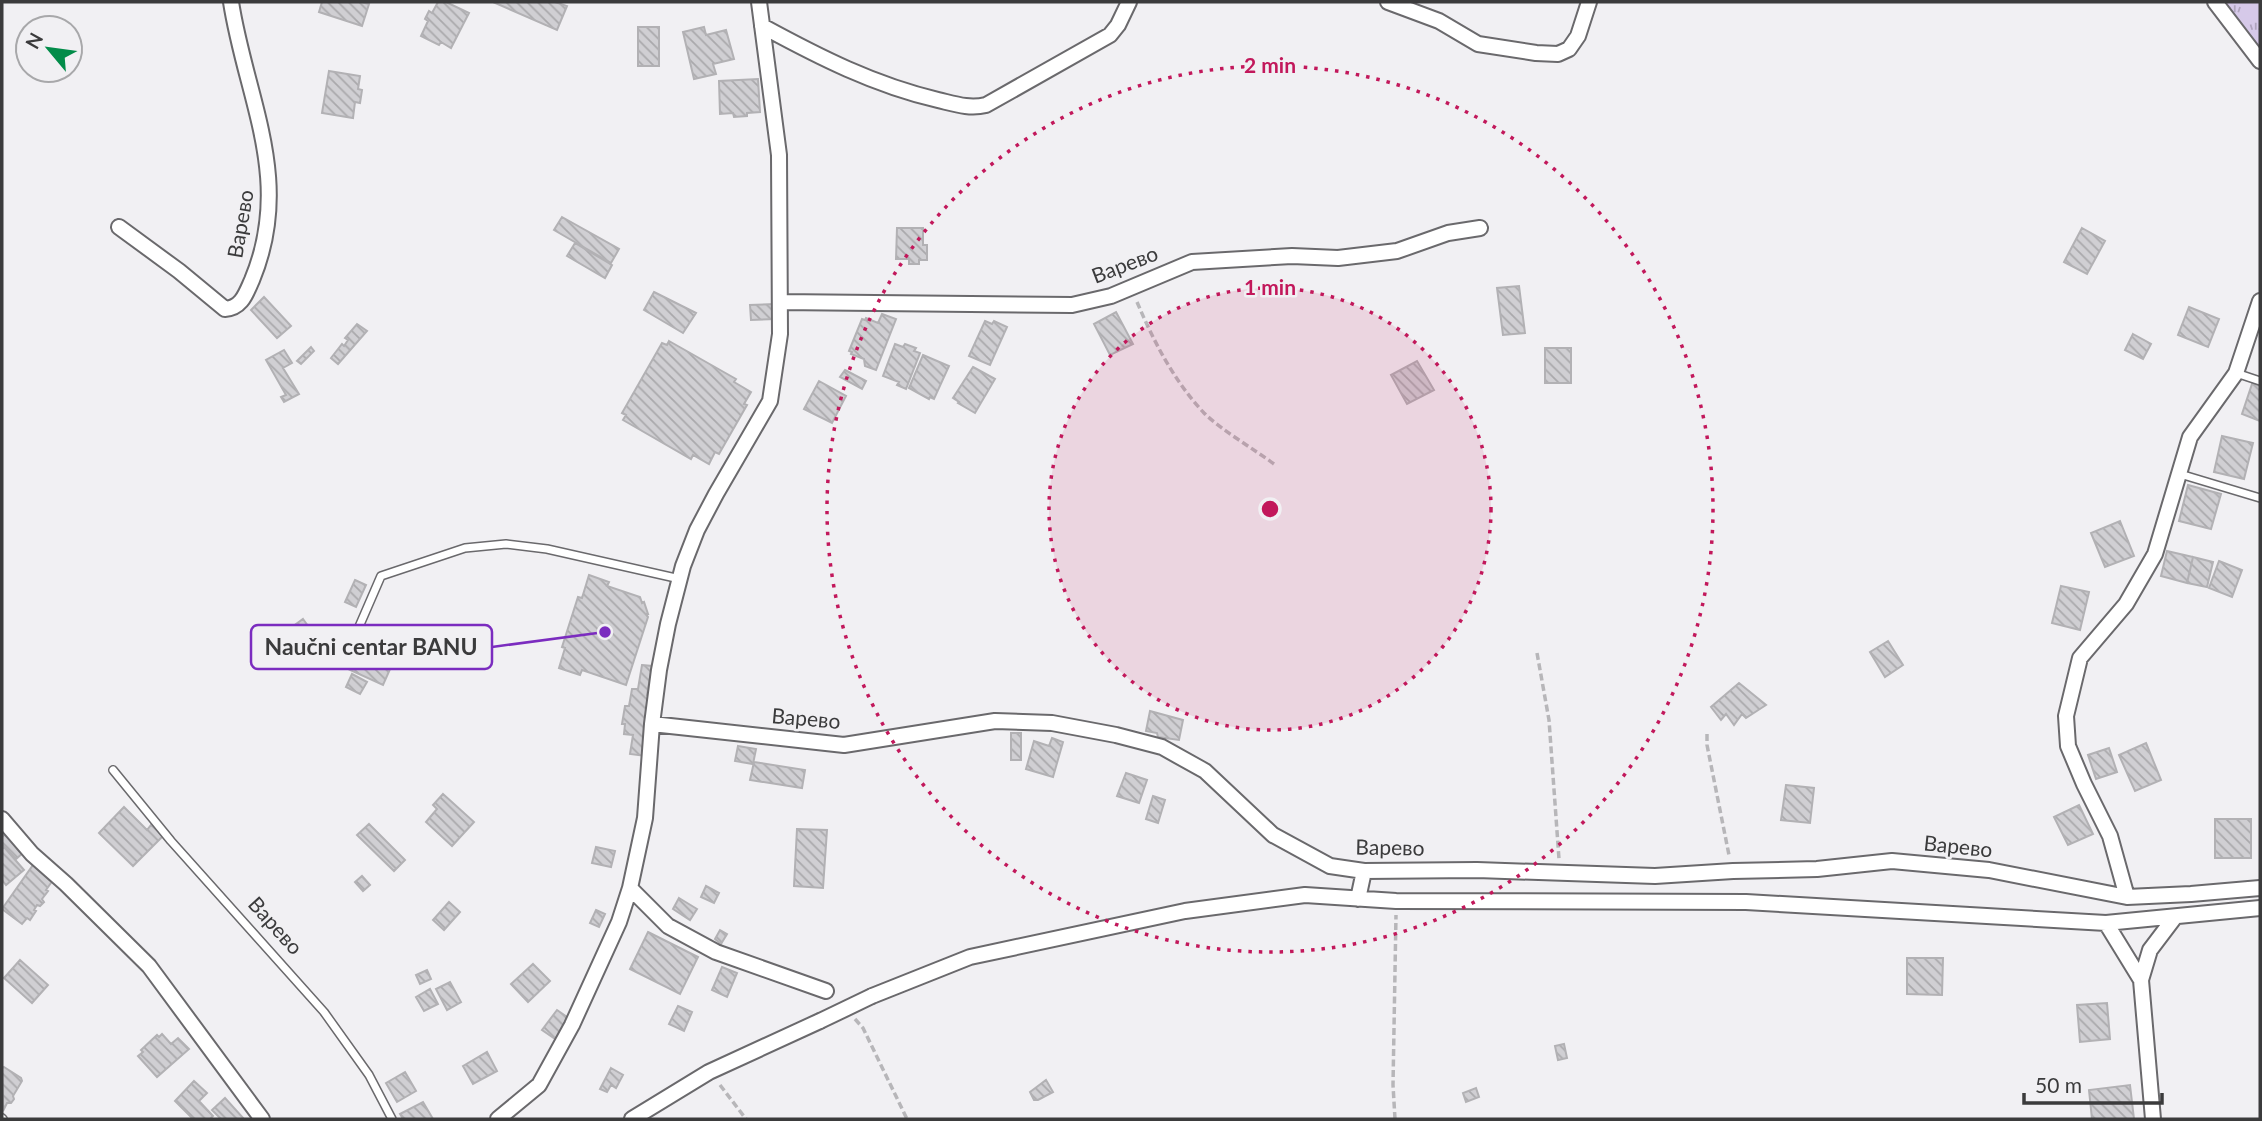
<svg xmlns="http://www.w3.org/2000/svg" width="2262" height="1121" font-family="Lato,sans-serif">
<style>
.grass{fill:url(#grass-tufts)}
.building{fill:url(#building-back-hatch);stroke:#b2b1b4;stroke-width:2}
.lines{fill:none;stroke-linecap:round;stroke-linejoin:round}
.service-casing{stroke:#6a696c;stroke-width:10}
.minor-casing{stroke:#6a696c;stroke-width:18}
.path{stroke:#b7b6b9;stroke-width:3.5;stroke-dasharray:7 3.5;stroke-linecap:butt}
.service{stroke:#fff;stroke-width:7}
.minor{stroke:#fff;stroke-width:14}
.minor-bridge-casing{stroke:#6a696c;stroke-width:18;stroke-linecap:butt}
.minor-bridge{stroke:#fff;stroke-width:14}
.ring{fill:none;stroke:#c2185b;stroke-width:3.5;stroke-dasharray:3.5 7}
.labels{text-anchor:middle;stroke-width:5;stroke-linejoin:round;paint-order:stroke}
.street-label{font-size:21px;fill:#3b3b3c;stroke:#f1f0f3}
.centre{fill:#c2185b;stroke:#f1f0f3;stroke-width:3.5}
.ring-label{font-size:21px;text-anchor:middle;font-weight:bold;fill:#c2185b;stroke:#f1f0f3;stroke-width:5;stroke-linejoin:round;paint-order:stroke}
.leader{fill:none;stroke:#7b2cbf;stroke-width:2.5}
.callout-dot{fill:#7b2cbf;stroke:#f1f0f3;stroke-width:2.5}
.callout{fill:#f1f0f3;stroke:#7b2cbf;stroke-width:2.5}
.callout-label{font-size:23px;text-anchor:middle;font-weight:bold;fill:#3b3b3c}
</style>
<defs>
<pattern id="grass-tufts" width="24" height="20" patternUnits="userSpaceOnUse" patternTransform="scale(1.75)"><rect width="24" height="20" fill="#d6c9e9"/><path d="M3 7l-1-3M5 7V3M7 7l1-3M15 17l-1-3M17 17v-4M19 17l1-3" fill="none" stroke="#afa4be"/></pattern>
<pattern id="building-back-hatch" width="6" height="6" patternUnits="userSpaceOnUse" patternTransform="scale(1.75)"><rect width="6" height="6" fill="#d0cfd3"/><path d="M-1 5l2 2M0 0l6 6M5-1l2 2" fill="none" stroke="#aaa9ac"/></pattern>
</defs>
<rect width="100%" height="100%" fill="#f1f0f3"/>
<!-- grass -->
<path class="grass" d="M2215,2H2260V61Z"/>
<!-- building -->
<path class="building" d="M322,2H361L369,4L362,26L319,12Z
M438,2H446L469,13L451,48L441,42L439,45L421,36L428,21L425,19L429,11L432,13Z
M493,2H555L567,6L557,30Z
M638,27H659V66H638Z
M704,27L706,35L726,30L734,59L713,64L716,74L694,79L683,32Z
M329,71L360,76L358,89L362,90L360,103L355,102L353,118L322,113Z
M758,79L760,112L747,113V116L734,117L733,113L720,114L719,81Z
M562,217L619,249L611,263L554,230Z
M897,228H923V245H927V260H919V264H909V259H896Z
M2082,228L2105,241L2087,274L2064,262Z
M575,243L612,265L605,278L567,256Z
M1519,286L1525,333L1503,335L1497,288Z
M654,292L696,313L683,333L644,310Z
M264,297L291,326L277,338L251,310Z
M775,304V319L751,320L750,305Z
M2189,307L2219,319L2208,347L2178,335Z
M1116,312L1133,344L1110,355L1094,324Z
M882,314L896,319L876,370L865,366L864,359L851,354L852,352L849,351L862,319L865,320L866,318L878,323Z
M985,321L992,324L994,321L1007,327L990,365L969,356Z
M357,324L367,331L338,364L331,358L342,344L344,346L348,340L345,338Z
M2133,334L2151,344L2143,359L2125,350Z
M669,341L736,379L734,382L751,392L744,404L747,405L719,454L715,452L709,464L693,455L691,459L623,420L626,415L622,413L662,343L667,345Z
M895,344L903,347L905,344L916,348L914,351L920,353L906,389L897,385L899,382L883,376Z
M311,347L314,351L301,364L297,361Z
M1545,348H1571V383H1545Z
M284,350L292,363L283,368L299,394L284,402L281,397L286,395L266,360Z
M923,355L949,366L934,399L930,397L929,399L909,388Z
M1417,361L1434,390L1407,404L1391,375Z
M973,367L995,379L975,413L958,403L959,402L953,398Z
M845,370L866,381L862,389L840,377Z
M819,381L846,396L832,423L804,409Z
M2252,384L2260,386V421L2242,414Z
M2222,436L2253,443L2244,479L2214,472Z
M2188,485L2221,494L2211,529L2179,521Z
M2120,521L2134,556L2105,567L2091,533Z
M2167,551L2193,557L2187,583L2161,576Z
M2193,557L2213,562L2207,587L2187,583Z
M2219,561L2242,570L2232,597L2209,588Z
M589,575L609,582L607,586L640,597L642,603L644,602L648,614H646L648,617L626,685L582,670L580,675L559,668L565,648L562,647L578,597L582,598Z
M355,580L366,585L356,607L345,602Z
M2061,586L2089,592L2080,630L2052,623Z
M303,619L311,630L300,638L292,627Z
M364,633L399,649L383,685L348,669Z
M1888,641L1903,665L1885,677L1870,652Z
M642,665L652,666L647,695L650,696L643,738L648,739L645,756L630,754L633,735L624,734L625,724H622L625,706H629L632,689H638Z
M352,674L367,682L360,694L346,687Z
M1739,683L1766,705L1746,718L1742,714L1734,725L1726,714L1721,720L1711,707Z
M1150,711L1183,720L1179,740L1158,737L1157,733L1146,731Z
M1011,733H1021V760H1011Z
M1052,738L1063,742L1053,777L1026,769L1034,741L1049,746Z
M2146,743L2161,780L2135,791L2119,755Z
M738,746L756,749L753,764L735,761Z
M2109,748L2117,772L2096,779L2088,755Z
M754,762L805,770L802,788L750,780Z
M1126,773L1147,780L1139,803L1117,796Z
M1786,785L1814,788L1810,823L1781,820Z
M443,794L474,822L452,846L426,822L437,809L433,805Z
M1153,796L1165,800L1158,823L1146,819Z
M2079,805L2093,834L2068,845L2054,817Z
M124,807L147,830L151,825L163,836L133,866L99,833Z
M2215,819H2251V858H2215Z
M369,824L405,860L394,871L357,835Z
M369,824L405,860L394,871L357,835Z
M797,829L827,830L823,888L794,886Z
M7,833L24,852L16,859L2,844V837Z
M4,847L24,870L6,885L2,880V849Z
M596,847L615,851L611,867L592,863Z
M33,865L53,880L46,890L48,891L42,899L44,902L40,906L37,905L34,910L36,911L30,920L27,918L22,924L2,909Z
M362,876L370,885L363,891L355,882Z
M362,876L370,885L363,891L355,882Z
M706,886L719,893L714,903L701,897Z
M679,898L697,909L690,920L673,909Z
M449,902L460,912L444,930L433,920Z
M449,902L460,912L444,930L433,920Z
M596,910L605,914L599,927L590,923Z
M720,930L727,934L721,944L715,939Z
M648,932L698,957L680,994L630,969Z
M1907,958H1943L1942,995L1907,994Z
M20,960L48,985L32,1003L4,978Z
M533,964L550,981L528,1002L511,984Z
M722,967L737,973L727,997L712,990Z
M427,970L431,979L420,984L416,975Z
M450,982L461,1002L447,1010L436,989Z
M430,989L438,1004L424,1011L416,997Z
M2107,1003L2110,1039L2080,1042L2077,1005Z
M678,1006L692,1012L684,1031L669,1024Z
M557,1010L570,1019L555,1039L542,1030Z
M162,1034L171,1044L178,1038L189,1049L157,1077L138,1056L143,1052L141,1050L157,1035L159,1037Z
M1564,1044L1567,1058L1558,1060L1555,1046Z
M487,1052L497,1071L473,1084L463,1066Z
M4,1067L21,1078L22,1081L13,1096L14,1099L11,1103H7L3,1111L2,1068Z
M611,1068L623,1075L616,1088L611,1085L607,1092L600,1089Z
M405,1072L416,1091L397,1102L386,1083Z
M1046,1080L1053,1092L1038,1100H1034L1030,1092Z
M194,1081L207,1093L199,1101L213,1116L210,1119H193L175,1101Z
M2130,1085L2134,1119H2092L2089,1090Z
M1476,1088L1479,1097L1466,1102L1463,1093Z
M225,1098L244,1119H221L212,1110Z
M423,1102L433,1119H403L400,1114Z"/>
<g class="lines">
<defs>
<path id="service" d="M2236,373L2260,381
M2180,474L2260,498
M355,636L381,576L465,548L506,544L547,549L680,579
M113,770L171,841L324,1012L369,1075L392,1119
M2,1118L3,1119"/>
<path id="minor" d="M1388,2L1439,21L1478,44L1536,53L1558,54L1569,49L1578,36L1589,2
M2215,2L2260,61
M762,26C819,57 874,85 938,100C955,104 969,109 986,105L1110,35L1118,25L1129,2
M119,227L179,271L225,309C242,308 246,293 252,280C294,179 246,99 231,2
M780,302L1072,305L1111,296L1192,262L1292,256L1338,258L1397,251L1448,233L1480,228
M652,724L844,745L995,721L1052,723L1116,735L1162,747L1205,771L1273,835L1330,866L1364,871L1477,870L1655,876L1733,871L1817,869L1892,861L1989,870L2127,897L2191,894L2260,888
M2,819L32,854L66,884L149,966L262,1119
M630,888L668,926L716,952L826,991
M2127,897L2110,836L2084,784L2068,746L2066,716L2080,658L2126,604L2155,554L2190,437L2236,373L2260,301
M1358,899L1364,871
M2106,923L2141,980
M872,996L970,957L1185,911L1305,895L1396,901L1746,902L2106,923L2260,908
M498,1119L539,1085L572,1025L619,922L630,888L645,818L652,724L659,670L668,624L683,566L697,530L716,494L770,401L780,334L779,155L759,2
M632,1119L709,1072L820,1021
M2153,1119L2141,980L2150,950L2175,917"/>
</defs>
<!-- service casing -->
<use href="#service" class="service-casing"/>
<!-- minor casing -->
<use href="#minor" class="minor-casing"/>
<!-- path -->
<path class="path" d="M1137,302C1154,342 1174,381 1204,413C1221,430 1254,449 1274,464
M1537,653L1549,720L1559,859
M1707,734V745L1729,855
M855,1019L863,1028L907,1119
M720,1085L746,1119
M1395,1119L1393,1085L1396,915"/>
<!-- service -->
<use href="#service" class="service"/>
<!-- minor -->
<use href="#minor" class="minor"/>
<defs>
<path id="minor-bridge" d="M820,1021L872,996"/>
</defs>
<!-- minor-bridge casing -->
<use href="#minor-bridge" class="minor-bridge-casing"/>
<!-- minor-bridge -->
<use href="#minor-bridge" class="minor-bridge"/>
</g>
<!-- distance rings -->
<circle cx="1270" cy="509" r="221" fill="#c2185b" fill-opacity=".12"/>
<g class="ring">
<circle cx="1270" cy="509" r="221"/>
<circle cx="1270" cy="509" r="443"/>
</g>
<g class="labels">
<!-- street labels -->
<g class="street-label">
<text transform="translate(241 224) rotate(-80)" y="7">Варево</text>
<text transform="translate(1125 265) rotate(-21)" y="7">Варево</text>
<text transform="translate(806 719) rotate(5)" y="7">Варево</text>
<text transform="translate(1958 847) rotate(6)" y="7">Варево</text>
<text transform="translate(1390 848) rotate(1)" y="7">Варево</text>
<text transform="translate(275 926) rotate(48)" y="7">Варево</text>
</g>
</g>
<circle cx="1270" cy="509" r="10" class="centre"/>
<g class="ring-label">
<text x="1270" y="73">2 min</text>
<text x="1270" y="295">1 min</text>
</g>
<!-- callouts -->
<path class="leader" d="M605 632L492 647"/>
<circle class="callout-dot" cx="605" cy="632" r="7"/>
<rect class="callout" x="251" y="625" width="241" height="44" rx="7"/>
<g class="callout-label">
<text x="371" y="655">Naučni centar BANU</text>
</g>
<!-- border -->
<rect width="2262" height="1121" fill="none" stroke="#3b3b3c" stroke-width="7"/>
<!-- north arrow -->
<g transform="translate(49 49) rotate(299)"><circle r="33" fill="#f1f0f3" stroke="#a8a8aa" stroke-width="2"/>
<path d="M0-5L12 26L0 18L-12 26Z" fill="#028c49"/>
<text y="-10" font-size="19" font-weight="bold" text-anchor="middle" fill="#3b3b3c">N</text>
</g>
<!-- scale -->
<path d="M2024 1093v10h138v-10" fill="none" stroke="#3b3b3c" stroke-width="3.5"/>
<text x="2035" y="1093" font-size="21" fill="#3b3b3c" stroke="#f1f0f3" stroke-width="5" paint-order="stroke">50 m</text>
</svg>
